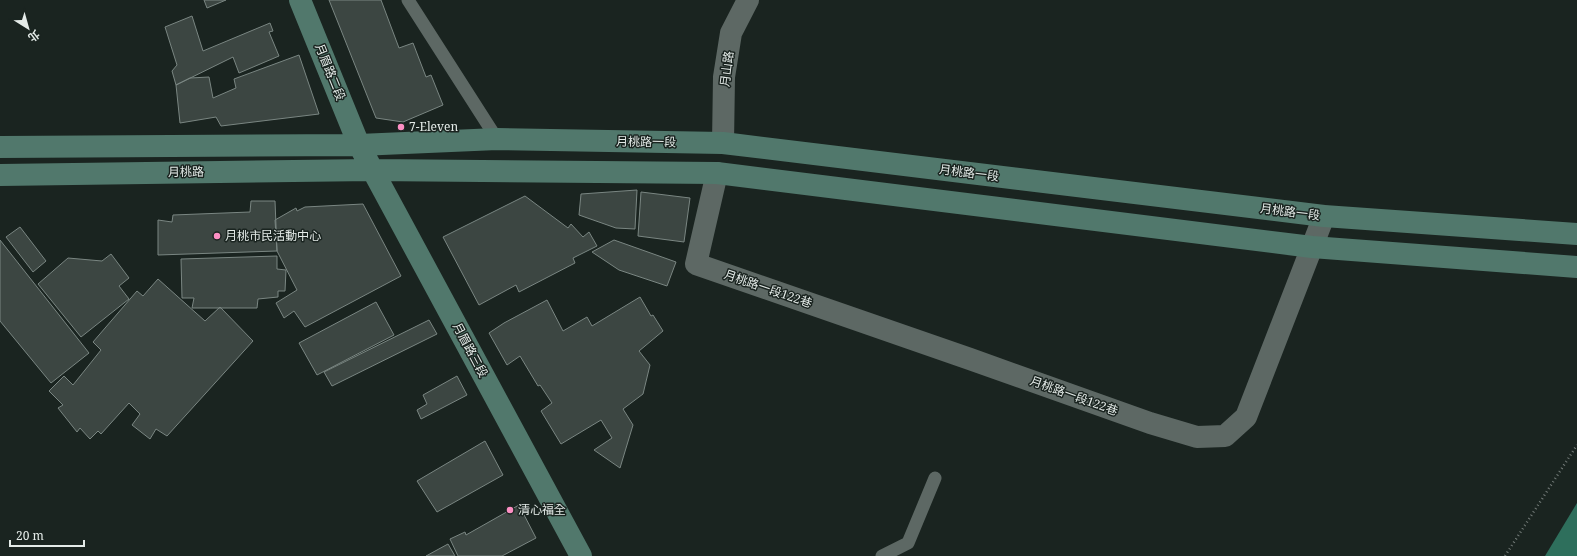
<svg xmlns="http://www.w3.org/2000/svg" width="1577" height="556" font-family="'Noto Serif','Noto Sans TC',serif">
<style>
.water{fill:#2e6f5c}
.building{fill:#3c4642;stroke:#7a8682}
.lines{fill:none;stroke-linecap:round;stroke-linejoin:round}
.path{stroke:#737b78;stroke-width:2.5;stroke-dasharray:1 3;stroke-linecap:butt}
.lane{stroke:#5d6864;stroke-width:13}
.street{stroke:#5d6864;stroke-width:22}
.secondary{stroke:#51786c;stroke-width:22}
.poi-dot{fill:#fc8fc3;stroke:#1a2420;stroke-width:1.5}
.labels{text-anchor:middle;stroke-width:3;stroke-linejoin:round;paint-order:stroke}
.street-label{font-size:12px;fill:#e4ebe8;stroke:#1a2420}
.poi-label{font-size:12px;fill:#e4ebe8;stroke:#1a2420;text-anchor:start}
</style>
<rect width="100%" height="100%" fill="#1a2420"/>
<!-- water -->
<path class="water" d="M1577,503V556H1545Z"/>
<!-- building -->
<path class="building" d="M204,0H226L207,8Z
M329,0H381L399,48L413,43L426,77L431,75L443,105L403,122L376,118Z
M192,16L203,51L270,23L273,31L269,32L279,56L239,73L233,57L176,85L172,71L177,65L165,27Z
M299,55L319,114L221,126L216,117L180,123L176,85L190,78L209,77L213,98L236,88L234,79Z
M637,190L635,229L616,228L579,215L581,194Z
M641,192L690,198L684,242L638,236Z
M525,196L568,228L571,224L583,237L589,232L597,246L573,258L575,263L519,292L516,285L479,305L443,237Z
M251,201H275L277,251L158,255V220L172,222L173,215L250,212Z
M363,204L401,276L305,327L294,311L284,318L276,303L297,290L277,251L275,220L296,208L297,211L305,207Z
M20,227L46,261L33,272L6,237Z
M0,240L89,353L51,383L0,321Z
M614,240L676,262L667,286L619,270L592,252Z
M111,254L129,278L119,286L129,299L81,337L38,284L68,258L102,261Z
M277,256V269L286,270L285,291H278V297L258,299L257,308H192L194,298H182L181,259Z
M158,279L205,321L220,307L253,341L167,436L156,429L150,439L132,425L140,414L129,403L101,434L98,431L90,439L80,428L77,432L58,408L63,405L49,391L64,376L73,385L101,350L93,342L137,291L143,296Z
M640,297L651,316L653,315L663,331L639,351L650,365L643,394L623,409L633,425L620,468L594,450L612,438L601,420L561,444L541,411L552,403L540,385L538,386L520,356L507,365L489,333L504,323L547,300L563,331L587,317L592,326Z
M376,302L394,335L317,375L299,343Z
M429,320L437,334L332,386L324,372Z
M457,376L467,395L421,419L417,410L427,404L423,395Z
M485,441L503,475L437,512L417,481Z
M519,505L536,538L502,556H458L450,539L465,532L466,535Z
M448,544L455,556H426Z"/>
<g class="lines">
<!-- path -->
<path class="path" d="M1505,556L1577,445"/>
<!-- lane -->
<path class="lane" d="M408,0L497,139
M882,556L908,543L935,478"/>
<!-- street -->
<path class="street" d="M723,143L724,77L731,33L748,0
M717,173L696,264L970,359L1150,423L1197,437L1225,436L1246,417L1324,216"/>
<!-- secondary -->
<path class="secondary" d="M300,0L359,145L581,556
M0,147L359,145L497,139L723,143L1324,216L1577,234
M0,175L372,170L717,173L1312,247L1577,267"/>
</g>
<!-- markers -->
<g class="poi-dot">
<circle cx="401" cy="127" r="4"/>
<circle cx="217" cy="236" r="4"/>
<circle cx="510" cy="510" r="4"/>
</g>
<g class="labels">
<!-- street labels -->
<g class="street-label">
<text transform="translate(727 69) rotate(-83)" y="4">月山路</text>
<text transform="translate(330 72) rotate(68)" y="4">月眉路二段</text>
<text transform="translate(646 142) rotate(1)" y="4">月桃路一段</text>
<text transform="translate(186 172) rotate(-1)" y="4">月桃路</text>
<text transform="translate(969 173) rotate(7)" y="4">月桃路一段</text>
<text transform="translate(1290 212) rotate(7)" y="4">月桃路一段</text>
<text transform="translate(768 289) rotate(19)" y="4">月桃路一段122巷</text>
<text transform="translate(470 350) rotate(62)" y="4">月眉路三段</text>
<text transform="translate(1074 396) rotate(20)" y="4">月桃路一段122巷</text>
</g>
<!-- poi labels -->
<g class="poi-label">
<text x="409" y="131">7-Eleven</text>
<text x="225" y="240">月桃市民活動中心</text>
<text x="518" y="514">清心福全</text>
</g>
</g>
<!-- north arrow -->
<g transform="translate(28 28) rotate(143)" stroke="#1a2420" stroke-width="3" paint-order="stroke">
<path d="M0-3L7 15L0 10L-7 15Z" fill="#e4ebe8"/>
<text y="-6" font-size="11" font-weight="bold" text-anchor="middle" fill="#e4ebe8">北</text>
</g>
<!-- scale -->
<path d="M10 540v6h74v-6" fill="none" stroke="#e4ebe8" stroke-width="2"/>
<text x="16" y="540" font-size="12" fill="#e4ebe8" stroke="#1a2420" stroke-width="3" paint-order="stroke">20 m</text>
</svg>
